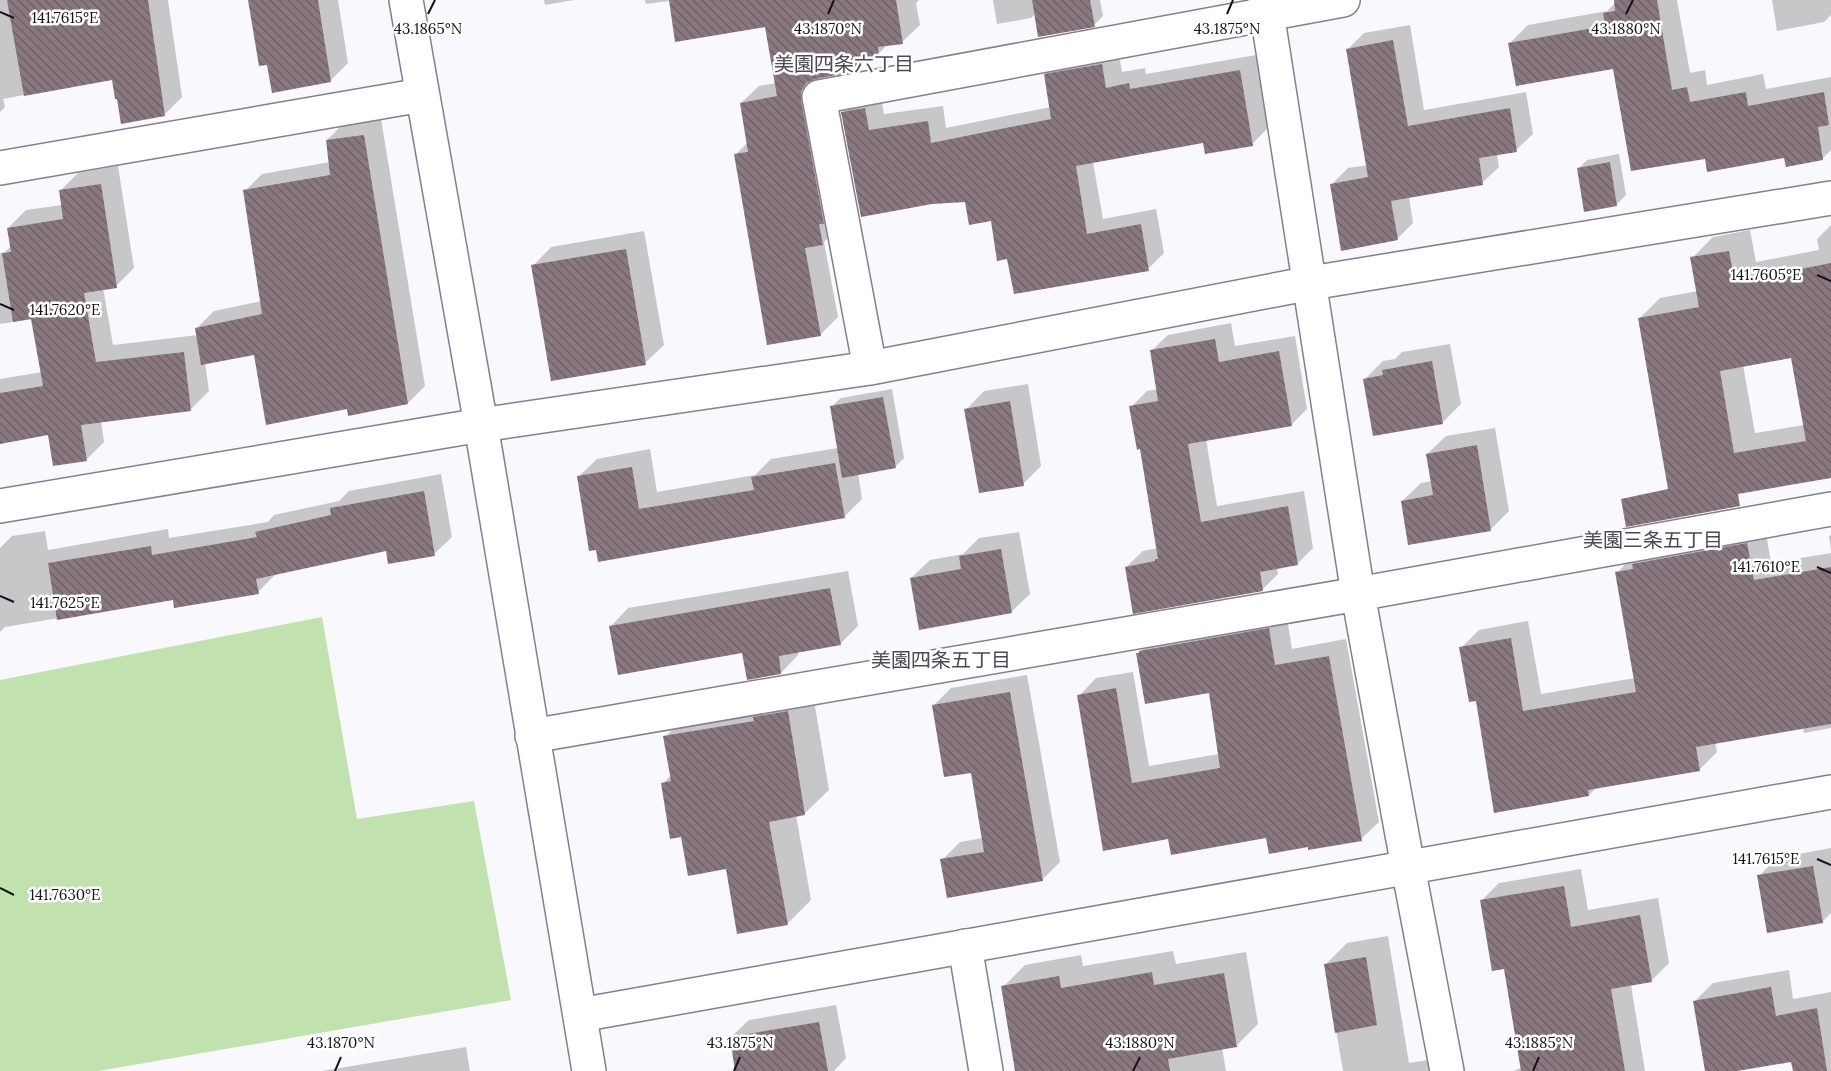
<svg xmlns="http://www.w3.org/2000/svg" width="1831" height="1071" font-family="Lora,'Noto Sans JP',serif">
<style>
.grass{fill:#c1e1ae}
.shadow{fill:#0003;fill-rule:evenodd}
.building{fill:url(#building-back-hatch);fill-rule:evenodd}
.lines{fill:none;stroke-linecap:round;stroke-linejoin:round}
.minor-casing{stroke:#847f90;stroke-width:36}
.tertiary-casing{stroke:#847f90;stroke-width:36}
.minor{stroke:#fff;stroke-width:33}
.tertiary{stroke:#fff;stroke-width:33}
.ticks{fill:none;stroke:#141218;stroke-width:2}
.labels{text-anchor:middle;stroke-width:5;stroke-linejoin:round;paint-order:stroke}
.neighbourhood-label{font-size:20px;fill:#4d4958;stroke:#fff}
.ticks-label{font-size:15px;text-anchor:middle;fill:#141218;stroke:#fff;stroke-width:5;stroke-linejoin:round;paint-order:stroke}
</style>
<defs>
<pattern id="building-back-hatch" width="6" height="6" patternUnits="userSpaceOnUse" patternTransform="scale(1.5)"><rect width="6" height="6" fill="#8a7880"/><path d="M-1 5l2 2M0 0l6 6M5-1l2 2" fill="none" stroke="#706168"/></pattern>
</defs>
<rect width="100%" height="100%" fill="#f9f8fc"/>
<!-- grass -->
<path class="grass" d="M322,617L357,819L474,801L511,1000L98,1071H0V680Z"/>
<!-- shadow -->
<path class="shadow" d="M0,0H168L182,97L164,115L113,78L3,99L5,107L0,112Z
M250,0H338L348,63L330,81L268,63Z
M544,0H574L545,5Z
M645,0H919L916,3L920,25L902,42L888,44L878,54L871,56L857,69L818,77L839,226L824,242L838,317L820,335L735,155L748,142L741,103L759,86L776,83L766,26L670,1L646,4Z
M993,0H1100L1103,16L1094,25L1035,14L1031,18L997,24Z
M1615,0H1677L1690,73L1705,70L1707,85L1763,74L1766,89L1831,77V150L1822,159L1786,156L1706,157L1614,67L1510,43L1528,25L1607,11L1616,2Z
M1772,0H1831V15L1824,22L1777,31Z
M1410,25L1424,110L1526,92L1533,134L1516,150L1497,154L1499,167L1482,183L1409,196L1413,223L1397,239L1331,185L1348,168L1368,165L1348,49L1364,33Z
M1118,49L1122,72L1145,68L1146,74L1256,55L1268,128L1252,144L1205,141L1093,162L1103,219L1156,209L1164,253L1148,269L1008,258L992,219L843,113L859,97L880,92L884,114L943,106L946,128L1051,107L1045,75L1062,59Z
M381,119L425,386L408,403L348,408L255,353L205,363L209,391L191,409L101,421L104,442L86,460L50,433L0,442V379L42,372L33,319L0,324V253H4L11,246L8,228L26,210L62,205L60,191L78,173L118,166L134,268L116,286L103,288L113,345L198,335L197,328L214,311L262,301L245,191L262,174L330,162L327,140L344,123Z
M1619,154L1626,195L1617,204L1585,210L1578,169L1587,160Z
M1831,225V468L1671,497L1639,319L1660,298L1698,291L1692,258L1713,237L1750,230L1756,262L1819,250L1817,239ZM1793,356L1804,425L1755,433L1743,365Z
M644,231L664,345L645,363L533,266L551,247Z
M1231,323L1235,346L1295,336L1307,409L1291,425L1206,439L1217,506L1304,491L1313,548L1297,564L1277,568L1278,574L1262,590L1126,567L1143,551L1158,548L1141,448L1131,407L1147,391L1158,389L1151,351L1168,335Z
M1450,344L1461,404L1442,423L1365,379L1383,361L1395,359L1402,352Z
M1028,384L1041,466L1023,484L966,410L984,391Z
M892,389L904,458L895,467L858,473L862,499L844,517L599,560L578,477L597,459L650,449L657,492L755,475L771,459L838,448L831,407L841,398Z
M1495,428L1509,511L1491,529L1402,501L1421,483L1432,481L1427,454L1446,436Z
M441,474L452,537L434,554L387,550L275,573V575L258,592L174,599L5,627L0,632V548L12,536L45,531L48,550L168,529L169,538L268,522L274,515L339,501L349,491Z
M1019,532L1030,594L1011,612L911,578L930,560L963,554L979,538Z
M1766,533L1771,563L1831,553V728L1804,733L1803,727L1715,742L1717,752L1699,770L1597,787L1589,795L1477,699L1461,648L1479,630L1528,621L1541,694L1635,678L1617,573L1634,555Z
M1831,534V550L1829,537Z
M848,571L858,626L840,644L798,651V655L781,673L744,652L611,626L628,608Z
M1286,612L1292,649L1346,639L1379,822L1361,839L1309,846L1267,836L1170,837L1104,849L1079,696L1096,678L1133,672L1149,766L1219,754L1211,691L1138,654L1158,634Z
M1027,675L1060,862L1042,880L942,860L960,842L983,838L972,771L933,706L951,688Z
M812,688L829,790L804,814L796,815L811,900L787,924L728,867L682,836L663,784L671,775L665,737L689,713Z
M1831,848V913L1822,922L1759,876L1777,858Z
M1581,869L1588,910L1658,898L1669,963L1651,981L1631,985L1645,1071H1514L1522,1067L1505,967L1481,901L1499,883Z
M1388,936L1409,1063L1428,1060L1430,1071H1343L1325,965L1347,943Z
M1173,951L1176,964L1246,952L1258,1024L1236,1046L1222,1048L1226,1071H1017L1003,987L1025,965L1081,955L1083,966Z
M1789,970L1793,999L1831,992V1071H1795L1793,1060L1728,1071H1706L1695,1001L1713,983Z
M836,1005L846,1058L834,1071H737L731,1037L749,1020Z
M466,1047L470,1071H322Z"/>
<!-- building -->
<path class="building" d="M7,0H148L165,116L121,124L117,99H115L112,80L24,96Z
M248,0H318L331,82L272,93L267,65L259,66Z
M669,0H896L903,44L878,47L879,56L856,60L858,71L815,79L806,83L801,91V100L824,224H819L823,245L805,248L821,336L767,345L734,154L748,152L740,103L777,96L765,27L675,42Z
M1032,0H1090L1095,27L1038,37Z
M1614,0H1657L1672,90L1687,87L1690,102L1746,92L1748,106L1824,92L1829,125L1818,127L1823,160L1786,167L1784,158L1707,172L1705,159L1631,171L1613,69L1516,86L1508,43L1605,26L1603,13L1615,11Z
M1393,40L1408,126L1510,108L1517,152L1479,158L1483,185L1391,201L1398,240L1341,251L1330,184L1368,177L1346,49Z
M1102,64L1106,88L1129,83L1130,89L1240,70L1253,146L1205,154L1203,143L1076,166L1087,234L1141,224L1149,271L1014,294L1007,259L997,261L991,221L969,225L965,202L932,204L861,217L841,112L865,108L869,130L928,121L931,143L1051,119L1044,74Z
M364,135L408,404L348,416L347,409L266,425L254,355L201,365L195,328L262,314L243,190L330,175L326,140Z
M1610,162L1617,206L1584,212L1577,168Z
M101,184L117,288L84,293L96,362L184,352L191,411L81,425L87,461L53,466L48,435L0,444V393L43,386L31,319L13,322L2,253L11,252L7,228L63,219L59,190Z
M626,249L646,365L551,381L531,265Z
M1729,251L1735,282L1831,263V478L1738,494L1740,506L1626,527L1621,499L1668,489L1638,318L1699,307L1690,257ZM1791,358L1806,441L1734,453L1720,371Z
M1215,339L1219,362L1279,351L1292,426L1188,444L1201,522L1288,506L1298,565L1260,572L1263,591L1133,614L1125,567L1155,561V559H1158L1140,449L1137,450L1129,406L1158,401L1150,350Z
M1432,361L1443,424L1373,436L1363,379L1383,375L1382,370Z
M883,397L896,468L842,478L830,406Z
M1010,401L1024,486L979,493L964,409Z
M1477,445L1491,531L1408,545L1401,501L1433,495L1426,454Z
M835,463L845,518L598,562L596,550L589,551L577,476L632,467L639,509L754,490L751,477Z
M424,491L435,556L388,564L386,551L256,579L259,594L174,608L173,600L57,620L48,563L151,546L152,555L257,537L255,532L331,515L330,508Z
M1747,543L1754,580L1831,567V724L1696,747L1700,771L1588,790L1589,796L1494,813L1476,701L1469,702L1459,647L1511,638L1523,711L1636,692L1615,572L1633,569L1632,564Z
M1001,549L1012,613L919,630L910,578L961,569L959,556Z
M830,588L841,645L779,656L781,674L747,680L742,653L618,675L609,626Z
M1269,628L1275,665L1329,656L1362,841L1308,850V847L1269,854L1266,838L1171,855L1168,839L1103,851L1077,695L1116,688L1132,783L1220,768L1209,693L1145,704L1136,653H1139V651Z
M1010,692L1043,881L947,898L940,859L984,852L971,773L944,777L932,705Z
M788,711L805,815L769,822L788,925L737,934L726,869L688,876L681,837L670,839L661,783L671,781L663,736L754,721L753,717Z
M1813,866L1823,923L1767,933L1757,875Z
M1564,886L1571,927L1640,915L1652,982L1611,989L1625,1071H1521L1504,969L1492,971L1480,900Z
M1366,957L1377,1025L1335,1033L1324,964Z
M1152,972L1154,985L1224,973L1237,1047L1168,1059L1170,1071H1015L1001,986L1059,976L1061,988Z
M1771,987L1776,1016L1817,1008L1827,1071H1793L1791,1062L1737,1071H1705L1693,1001Z
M819,1022L828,1071H735L730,1037Z"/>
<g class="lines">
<defs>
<path id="minor" d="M1265,0L1358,594L1408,867L1447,1071
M0,168L422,95
M870,368L819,97L1343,0
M0,506L481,425L870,368L1311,283L1831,198
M532,736L1358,594L1831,509
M965,946L986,1071"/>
<path id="tertiary" d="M406,0L481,425L589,1071
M580,1015L1831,792"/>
</defs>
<!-- minor casing -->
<use href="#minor" class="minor-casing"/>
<!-- tertiary casing -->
<use href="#tertiary" class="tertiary-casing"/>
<!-- minor -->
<use href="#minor" class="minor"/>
<!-- tertiary -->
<use href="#tertiary" class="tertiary"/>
</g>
<!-- ticks -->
<path class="ticks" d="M0,12L14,18M428,14L435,0M828,14L834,0M1227,14L1233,0M1626,14L1633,0M1817,275L1831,281M0,304L14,310M1817,567L1831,573M0,596L14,602M1817,859L1831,865M0,888L14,895M335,1071L341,1057M734,1071L740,1057M1133,1071L1140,1057M1533,1071L1539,1057"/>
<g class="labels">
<!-- neighbourhood labels -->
<g class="neighbourhood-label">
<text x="844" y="71">美園四条六丁目</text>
<text x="1653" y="547">美園三条五丁目</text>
<text x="941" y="667">美園四条五丁目</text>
</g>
</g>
<g class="ticks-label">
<text x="65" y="23">141.7615°E</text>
<text x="428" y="34">43.1865°N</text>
<text x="828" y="34">43.1870°N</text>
<text x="1227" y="34">43.1875°N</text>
<text x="1626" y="34">43.1880°N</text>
<text x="1766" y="280">141.7605°E</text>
<text x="65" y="315">141.7620°E</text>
<text x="1766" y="572">141.7610°E</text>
<text x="65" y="608">141.7625°E</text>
<text x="1766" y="864">141.7615°E</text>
<text x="65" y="900">141.7630°E</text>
<text x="341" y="1048">43.1870°N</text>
<text x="740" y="1048">43.1875°N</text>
<text x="1140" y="1048">43.1880°N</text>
<text x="1539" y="1048">43.1885°N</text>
</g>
</svg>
